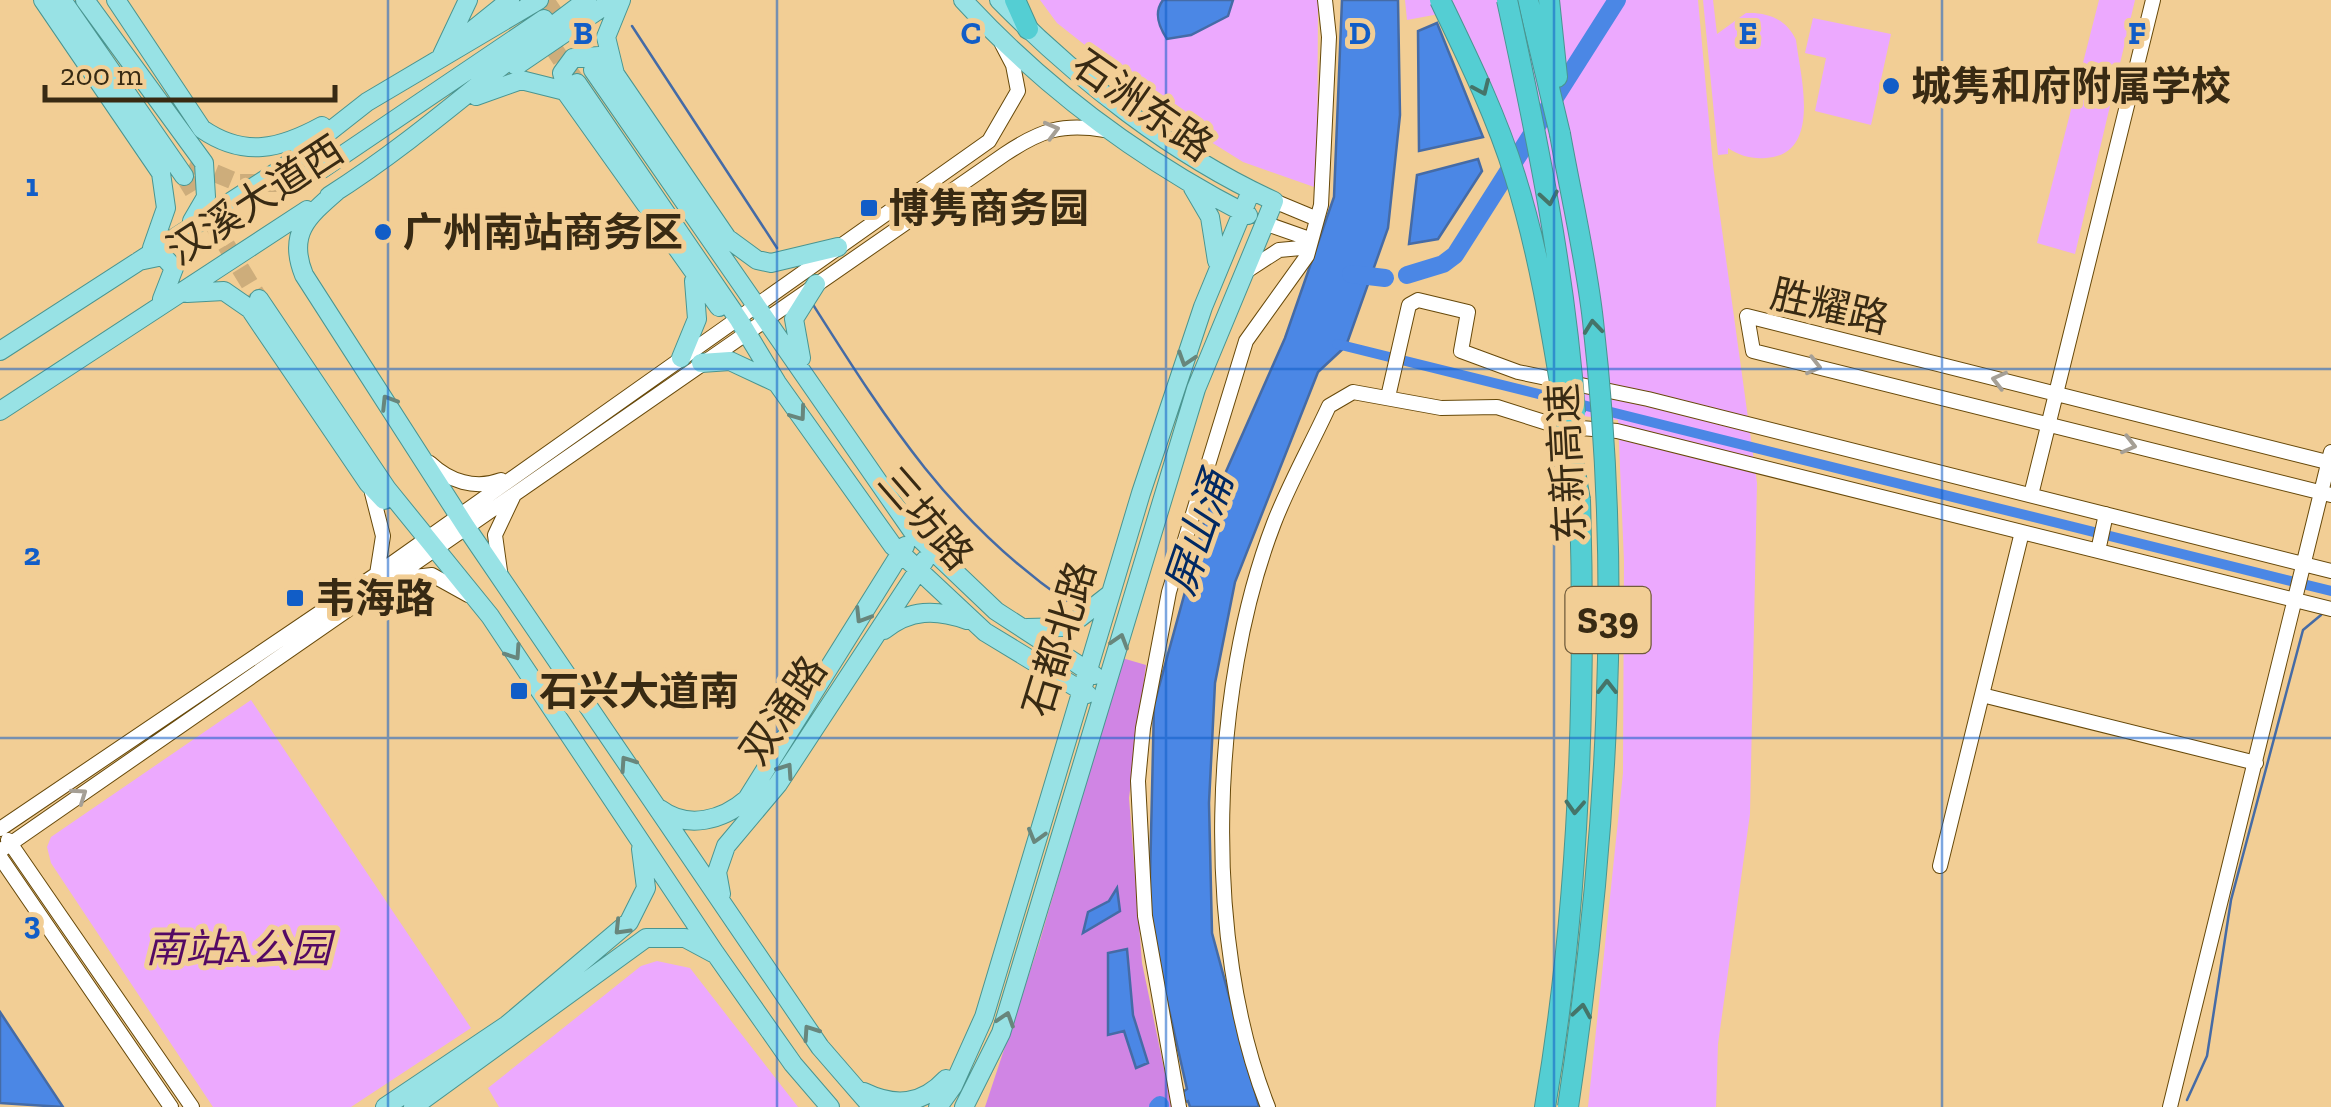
<svg xmlns="http://www.w3.org/2000/svg" width="2331" height="1107" font-family="'Zilla Slab','Noto Sans SC',serif">
<style>
.green{fill:#eca9fe}
.forest{fill:#d085e4}
.water{fill:#4b87e5;stroke:#456ba6;stroke-width:2.5}
.lines{fill:none;stroke-linecap:round;stroke-linejoin:round}
.stream{stroke:#456ba6;stroke-width:2.5}
.canal{stroke:#4b87e5;stroke-width:10}
.river{stroke:#4b87e5;stroke-width:18}
.major-tunnel{stroke:#cdad7b;stroke-width:18;stroke-dasharray:18 9;stroke-linecap:butt}
.minor-casing{stroke:#67490a;stroke-width:16}
.major-casing{stroke:#4a9590;stroke-width:20}
.highway-casing{stroke:#4a9590;stroke-width:22}
.minor{stroke:#fff;stroke-width:14}
.major{stroke:#98e2e5;stroke-width:18}
.highway{stroke:#54ced3;stroke-width:20}
.highway-bridge-casing{stroke:#4a9590;stroke-width:22;stroke-linecap:butt}
.highway-bridge{stroke:#54ced3;stroke-width:20}
.oneway{stroke:#457469}
.oneway2{stroke:#a59f95}
.oneway3{stroke:#68867c}
.grid{fill:none;stroke:#115dc7;stroke-width:2.5;stroke-opacity:0.55}
.poi-dot{fill:#115dc7;stroke:#f2ce95;stroke-width:4}
.labels{text-anchor:middle;stroke-width:10;stroke-linejoin:round;paint-order:stroke}
.shield{fill:#f2ce95;stroke:#705b3a;stroke-width:2.5}
.shield-label{font-size:38px;font-weight:bold;fill:#382a13}
.poi-label{font-size:40px;font-weight:bold;fill:#382a13;stroke:#f2ce95;text-anchor:start}
.street-label{font-size:40px;fill:#382a13;stroke:#f2ce95}
.park-label{font-size:40px;font-style:italic;fill:#540a64;stroke:#f2ce95}
.water-label{font-size:42px;font-style:italic;fill:#012963;stroke:#f2ce95}
.grid-label{font-size:32px;text-anchor:middle;font-weight:bold;fill:#115dc7;stroke:#f2ce95;stroke-width:10;stroke-linejoin:round;paint-order:stroke}
</style>
<rect width="100%" height="100%" fill="#f2ce95"/>
<!-- green -->
<path class="green" d="M1040,0H1318L1317,188L1243,162L1195,132L1057,23Z
M1405,0H1698L1713,165L1757,483L1750,814L1718,1044L1716,1107H1588L1623,773L1624,561L1618,420L1556,413C1544,336 1532,260 1511,185C1494,125 1466,69 1439,14L1407,20Z
M1703,0H1713L1717,34L1746,13C1768,12 1786,19 1796,40C1800,75 1823,154 1766,158C1751,159 1740,156 1728,148V154L1718,155Z
M2099,0H2135L2075,254L2037,243Z
M1813,18L1891,34L1871,125L1815,111L1826,58L1805,53Z
M251,700L471,1028L351,1107H213L51,863L47,847L51,837Z
M657,961L690,968L798,1107H499L488,1088L641,966Z"/>
<!-- forest -->
<path class="forest" d="M1122,658L1146,665L1129,798L1142,963L1172,1107H985L1039,944Z"/>
<!-- water -->
<path class="water" d="M1163,0H1233L1228,16L1191,35L1167,39C1159,27 1153,13 1163,0Z
M1342,0H1398L1400,115L1388,228L1346,346L1318,372L1235,582L1215,683L1209,803L1212,933L1259,1107H1190L1188,1101L1182,1103L1180,1094L1187,1089L1149,922L1154,705L1205,519L1285,338L1334,197Z
M1437,23L1483,137L1419,151L1418,31Z
M1478,159L1482,171L1438,239L1409,244L1417,175Z
M1117,888L1120,911L1083,933L1088,912L1109,901Z
M1127,949L1133,1015L1148,1063L1136,1068L1124,1031L1108,1035V953Z
M0,1012L63,1107L0,1103Z"/>
<g class="lines">
<!-- stream -->
<path class="stream" d="M632,26L777,248
M812,303C887,421 949,520 1066,601
M2187,1100L2207,1056L2231,900L2303,630L2321,615"/>
<!-- canal -->
<path class="canal" d="M1337,344L2331,591"/>
<!-- river -->
<path class="river" d="M1351,274L1385,278
M1407,275L1443,264L1455,255L1617,0
M1158,1107L1160,1105"/>
<!-- major-tunnel -->
<path class="major-tunnel" d="M521,0L577,83
M545,0L590,66
M190,163L239,183H288
M184,176L259,299"/>
<defs>
<path id="minor" d="M1274,201L1310,216
M1264,223L1304,237
M1245,272L1279,250L1301,248
M1388,397L1409,305L1418,300L1468,312L1461,351L1518,372L1648,399L2331,571
M430,463C449,481 475,490 501,480
M2331,463L1747,316L1753,351L2331,495
M372,493L383,536L377,574
M2031,495L2153,0
M2098,551L2106,514
M500,571L495,535L513,497
M396,579L432,575L468,595
M1982,695L2256,763
M0,829L377,574L989,141L1018,91L1013,65L1002,44
M8,840L192,1107
M0,851L1005,154C1041,130 1062,123 1105,130
M0,857L171,1107
M1940,866L2022,532
M1179,1107L1145,916L1138,781L1143,728L1169,592L1246,341L1307,256L1321,205L1329,37L1325,0
M1268,1107C1202,941 1210,689 1274,523C1289,484 1311,445 1329,406L1353,392L1441,408L1497,407L1557,426L1617,431L2331,609
M2170,1107L2331,452"/>
<path id="major" d="M43,0L161,173L166,208L152,248
M62,0L184,176
M85,0L204,163L206,197L192,221
M116,0L202,129C244,158 280,149 322,126
M621,0L606,37L615,74L727,238L757,260L771,263L838,247
M963,0C1045,89 1141,160 1248,215
M469,33L510,0
M442,55L468,0
M516,66L613,0
M593,70L913,532L996,611L1094,675
M577,83L739,320L777,383L893,546L985,632L1087,694
M568,95L562,73L573,58L599,56L612,70
M476,96L521,80L565,91L719,307
M288,183L322,169L544,19
M1193,188L1210,217L1217,261
M338,190C308,216 287,233 304,275L466,527L820,1047L872,1107
M329,196C421,138 499,64 587,0
M139,261L163,256L174,268L162,299
M187,293L224,291L250,309L368,483L384,500
M259,299L387,489L490,616L715,953L793,1064L830,1107
M0,351L283,168L367,102L539,0
M681,358L697,319L694,281
M801,358L794,319L816,284
M701,363L730,361L775,382
M0,411L307,210
M1027,628L1068,627L1109,595
M884,630C910,609 936,609 967,620
M660,809C688,830 723,820 747,799L905,546
M721,894L717,872L726,846L778,784L925,560
M864,1092C895,1107 922,1105 946,1079
M385,1107L507,1025L629,922L646,888L641,849
M413,1107L646,938H685L713,953
M938,1107L953,1086L984,1017L1141,493L1203,307L1251,191
M964,1107L1001,1033L1196,389L1274,201C1173,155 1077,79 999,0"/>
<path id="highway" d="M1015,0L1028,29
M1528,0L1560,134
M1549,0L1557,77
M1545,1107C1579,908 1586,701 1580,500"/>
</defs>
<!-- minor casing -->
<use href="#minor" class="minor-casing"/>
<!-- major casing -->
<use href="#major" class="major-casing"/>
<!-- highway casing -->
<use href="#highway" class="highway-casing"/>
<!-- minor -->
<use href="#minor" class="minor"/>
<!-- major -->
<use href="#major" class="major"/>
<!-- highway -->
<use href="#highway" class="highway"/>
<defs>
<path id="highway-bridge" d="M1440,0C1468,58 1496,115 1515,176C1548,281 1560,393 1580,500
M1507,0C1537,137 1565,273 1575,413
M1560,134C1571,196 1586,258 1593,321C1623,583 1607,847 1568,1107"/>
</defs>
<!-- highway-bridge casing -->
<use href="#highway-bridge" class="highway-bridge-casing"/>
<!-- highway-bridge -->
<use href="#highway-bridge" class="highway-bridge"/>
</g>
<!-- one-way arrows -->
<defs><path id="oneway-chevron" d="M-2-3.5L2.5 0L-2 3.5" fill="none" stroke-width="1.6" stroke-linecap="round" stroke-linejoin="round" transform="scale(2.5)"/></defs>
<g class="oneway">
<use href="#oneway-chevron" transform="translate(1482 88) rotate(66)"/>
<use href="#oneway-chevron" transform="translate(1549 198) rotate(80)"/>
<use href="#oneway-chevron" transform="translate(1593 327) rotate(-96)"/>
<use href="#oneway-chevron" transform="translate(1607 687) rotate(-90)"/>
<use href="#oneway-chevron" transform="translate(1575 807) rotate(93)"/>
<use href="#oneway-chevron" transform="translate(1582 1011) rotate(-81)"/>
</g>
<g class="oneway2">
<use href="#oneway-chevron" transform="translate(1052 130) rotate(-15)"/>
<use href="#oneway-chevron" transform="translate(1814 366) rotate(14)"/>
<use href="#oneway-chevron" transform="translate(1999 380) rotate(-166)"/>
<use href="#oneway-chevron" transform="translate(2129 445) rotate(14)"/>
<use href="#oneway-chevron" transform="translate(80 795) rotate(-35)"/>
</g>
<g class="oneway3">
<use href="#oneway-chevron" transform="translate(1186 359) rotate(108)"/>
<use href="#oneway-chevron" transform="translate(388 402) rotate(-122)"/>
<use href="#oneway-chevron" transform="translate(799 414) rotate(54)"/>
<use href="#oneway-chevron" transform="translate(862 616) rotate(122)"/>
<use href="#oneway-chevron" transform="translate(1120 641) rotate(-73)"/>
<use href="#oneway-chevron" transform="translate(514 653) rotate(56)"/>
<use href="#oneway-chevron" transform="translate(627 763) rotate(-124)"/>
<use href="#oneway-chevron" transform="translate(786 770) rotate(-56)"/>
<use href="#oneway-chevron" transform="translate(1036 836) rotate(106)"/>
<use href="#oneway-chevron" transform="translate(621 928) rotate(134)"/>
<use href="#oneway-chevron" transform="translate(1006 1019) rotate(-72)"/>
<use href="#oneway-chevron" transform="translate(810 1032) rotate(-124)"/>
</g>
<!-- grid -->
<path class="grid" d="M388,0V1107M777,0V1107M1166,0V1107M1554,0V1107M1942,0V1107M0,369H2331M0,738H2331"/>
<!-- markers -->
<g class="poi-dot">
<circle cx="1891" cy="86" r="10"/>
<rect x="859" y="198" width="20" height="20" rx="5"/>
<circle cx="383" cy="232" r="10"/>
<rect x="285" y="588" width="20" height="20" rx="5"/>
<rect x="509" y="681" width="20" height="20" rx="5"/>
</g>
<g class="labels">
<!-- shield labels -->
<rect class="shield" x="1565.5" y="587" width="85" height="66" rx="8"/>
<g class="shield-label">
<text x="1608" y="633">S39</text>
</g>
<!-- poi labels -->
<g class="poi-label">
<text x="1911" y="100">城隽和府附属学校</text>
<text x="889" y="222">博隽商务园</text>
<text x="403" y="246">广州南站商务区</text>
<text x="315" y="612">韦海路</text>
<text x="539" y="705">石兴大道南</text>
</g>
<!-- street labels -->
<g class="street-label">
<text transform="translate(1143 105) rotate(35)" y="14">石洲东路</text>
<text transform="translate(255 200) rotate(-33)" y="14">汉溪大道西</text>
<text transform="translate(1830 306) rotate(13)" y="14">胜耀路</text>
<text transform="translate(1566 463) rotate(-93)" y="14">东新高速</text>
<text transform="translate(926 518) rotate(49)" y="14">三坊路</text>
<text transform="translate(1059 639) rotate(-73)" y="14">石都北路</text>
<text transform="translate(783 710) rotate(-56)" y="14">双涌路</text>
</g>
<!-- park labels -->
<g class="park-label">
<text x="238" y="962">南站A公园</text>
</g>
<!-- water labels -->
<g class="water-label">
<text transform="translate(1198 533) rotate(-71)" y="15">屏山涌</text>
</g>
</g>
<g class="grid-label">
<text x="583" y="44">B</text>
<text x="971" y="44">C</text>
<text x="1360" y="44">D</text>
<text x="1748" y="44">E</text>
<text x="2137" y="44">F</text>
<text x="32" y="196">1</text>
<text x="32" y="565">2</text>
<text x="32" y="934">3</text>
</g>
<!-- scale -->
<path d="M45 85v15h290v-15" fill="none" stroke="#382a13" stroke-width="5"/>
<text x="60" y="85" font-size="30" fill="#382a13" stroke="#f2ce95" stroke-width="8" paint-order="stroke">200 m</text>
</svg>
